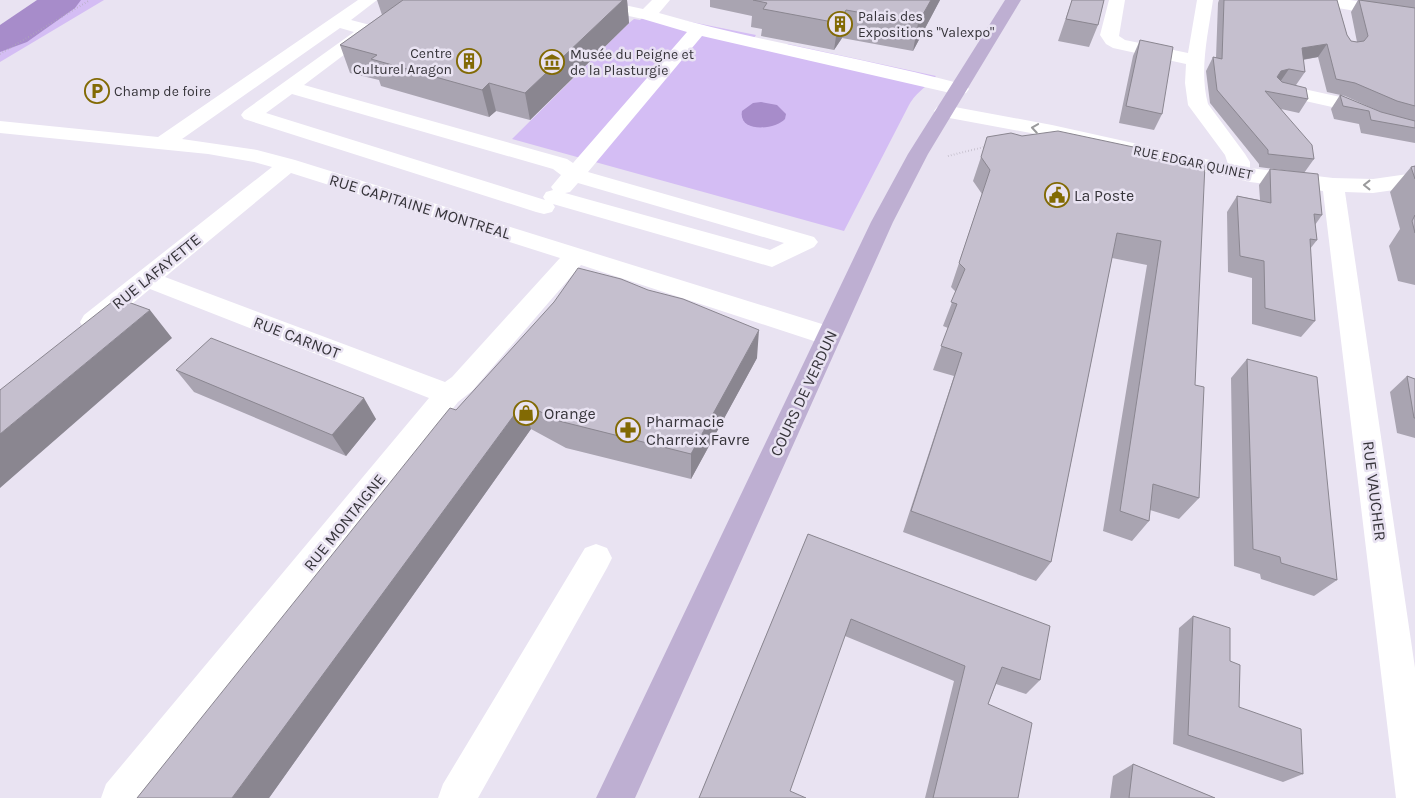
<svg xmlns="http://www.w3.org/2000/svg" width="1415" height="798" font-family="Karla,sans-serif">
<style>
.green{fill:#d4bdf4}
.water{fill:#a78cca}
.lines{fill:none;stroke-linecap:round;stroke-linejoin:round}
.river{fill:#a78cca;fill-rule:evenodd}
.path{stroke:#b0abb7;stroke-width:2;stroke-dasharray:0.5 2.5;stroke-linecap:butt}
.minor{fill:#fff;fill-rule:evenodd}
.major{fill:#beafd2;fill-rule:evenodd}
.wall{fill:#a9a4b1}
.shaded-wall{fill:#8a8690}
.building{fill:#c5bfce;stroke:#8a8690}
.oneway{stroke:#9a9a9c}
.labels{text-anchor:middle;stroke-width:5;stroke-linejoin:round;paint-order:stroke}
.far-poi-label{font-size:14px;fill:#36343a;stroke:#e9e3f2;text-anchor:start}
.far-street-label{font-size:14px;fill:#36343a;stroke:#e9e3f2}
.poi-label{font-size:16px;fill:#36343a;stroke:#e9e3f2;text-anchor:start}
.street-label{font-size:16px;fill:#36343a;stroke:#e9e3f2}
</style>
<rect width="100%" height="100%" fill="#e9e3f2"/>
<!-- green -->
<path class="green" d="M54,0H104L0,62V36L32,17Z
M647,13L756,35L754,38L786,46L788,44L936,76C925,89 918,90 909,105L844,231L512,139L629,23L634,19L640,20Z"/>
<!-- water -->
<path class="water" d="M761,102L777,105L786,114L785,119C775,130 738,133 742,111L753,103Z"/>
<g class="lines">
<!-- river -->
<path class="river" d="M37,0H81L75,8L27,42L0,52V25Z"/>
<!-- path -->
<path class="path" d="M0,54L90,0
M948,156L988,146"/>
<!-- minor -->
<path class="minor" d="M358,0H377L351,20L374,26L377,30L304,85L567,159L573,163L687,32L643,19L572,4L570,0H601L643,9L652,0H670L659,13C760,42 864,58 966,85L969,89L966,93L959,95L702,36L588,172L814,237L818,242L814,247L772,267L553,204L555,207L552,212L544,214L536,212L244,119L241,115L244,111L354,32L340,28L182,139L257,150L295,160L838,329L842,336L838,343L829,346L581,265L472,391L458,402L144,798H101L106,784L429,398L150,289L102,329L93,331L84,329L80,322L84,315L272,167L254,162L208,154L0,133V121L158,137ZM292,94L553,169L561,175L551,187L553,190L546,192L543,197L545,200L266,113ZM291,173L560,258L452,377L445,382L165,277ZM578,183L784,243L770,250L565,193L570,192Z
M1109,0H1125L1119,36L1125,40L1188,53L1197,0H1213C1208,34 1199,71 1208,104L1245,154L1250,162V168L1333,178L1373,179L1415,173V187L1373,193L1345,192L1415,668V798H1396L1323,191L1250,182L1052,137L944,117L937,115L934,111L937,107L944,105L1052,125L1228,164L1225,155L1188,105L1185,83L1186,64L1113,48L1106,44L1100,35Z
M1312,0H1350L1415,11V21L1320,5L1314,4Z
M1281,84L1345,98L1386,116L1415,124V136L1372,124L1332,107L1274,94L1271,90L1274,86Z
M596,544L607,548L612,558L607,568L478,798H438L443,784L585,548Z"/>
<!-- major -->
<path class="major" d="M1005,0H1021L928,154L893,222L635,798H596L871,222L908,154Z"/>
</g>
<!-- wall -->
<path class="wall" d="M377,0H627L629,23L530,120L496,111L489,117L381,86L379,80L350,73L340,45L382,15Z
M710,0H940L913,51L842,38L834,50L761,36L762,29L751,27L752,16L710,7Z
M1072,0H1104L1098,25L1089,47L1058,41Z
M1219,0H1337L1347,35L1351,41L1357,42L1351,12L1358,0H1415V143L1361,133L1359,124L1334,119L1331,109L1340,95L1383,113L1345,96L1327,92L1318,57L1303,60L1305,72L1296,85L1308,99L1299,113L1281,109L1314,159L1304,173L1259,167V164L1210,103L1206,71L1213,57L1216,58L1218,3Z
M1140,40L1162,114L1154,130L1119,123L1133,56Z
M1022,136L1137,154L1172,163L1195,385L1199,498L1179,519L1150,510L1149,521L1132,541L1103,531L1147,265L1112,258L1051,562L1036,581L903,532L954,376L933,370L948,328L943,326L956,292L951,287L982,194L973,181L981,157Z
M1415,166V285L1398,281L1389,246L1400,229L1390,192L1411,167Z
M1270,169L1322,215L1315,225L1317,240L1310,249L1315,321L1301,337L1252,324V278L1228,272L1227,212L1237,196L1260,200L1259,185Z
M757,358L691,479L566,448L531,429L269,798H137L456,410Z
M1247,359L1337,580L1314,596L1261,579L1260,574L1234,566L1231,378Z
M176,370L376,419L346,456L194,392Z
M1407,376L1415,379V438L1397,433L1390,392Z
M808,534L1040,680L1026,694L996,684L988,704L1018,798H925L954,681L845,636L699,798Z
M1193,616L1230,661L1239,707L1303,774L1283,782L1173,744L1179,628Z
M1133,764L1215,798H1110L1113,776Z"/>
<!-- shaded-wall -->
<path class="shaded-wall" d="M623,0H627L629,23L530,120L525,93Z
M931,0H940L913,51L918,23Z
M846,10L842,38L834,50L838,23Z
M1327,44L1318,57L1294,61L1302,48Z
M1289,69L1280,82L1272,85L1281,71Z
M489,83L496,111L489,117L482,90Z
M150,310L172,338L0,488V434Z
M759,330L757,358L691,479V454Z
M364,398L376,419L346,456L332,435Z
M523,403L531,429L269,798H232Z"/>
<!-- building -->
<path class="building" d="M403,0H623L525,93L489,83L482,90L371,59L377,55L340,45Z
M753,0H931L918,23L846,10L838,23L763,9L767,3Z
M1072,0H1104L1098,25L1066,19Z
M1224,0H1337L1347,35L1351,41L1357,42L1364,41L1368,36L1359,0L1415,8V106L1397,101L1355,83L1336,79L1327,44L1302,48L1305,72L1289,69L1281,71L1277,77L1282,82L1306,88L1308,99L1265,91L1312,145L1314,159L1268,154V150L1217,90L1213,57L1222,59Z
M1140,40L1173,47L1162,114L1126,106Z
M1340,95L1381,112L1415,121V128L1371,120L1369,111L1343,106Z
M1058,131L1138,148L1137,154L1172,163L1205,164L1195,385L1204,387L1199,498L1153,484L1149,521L1120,511L1161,241L1117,233L1051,562L911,511L962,353L941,346L957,304L951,302L965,269L959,263L990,170L981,157L987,137L1011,133L1022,136Z
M1415,166V179L1411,167Z
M1270,169L1318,174L1322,215L1314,214L1317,240L1310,239L1315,321L1265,308L1264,261L1240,256L1237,196L1271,203Z
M1415,215V233L1412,221Z
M578,268L621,279L648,290L683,299L759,330L691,454L559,421L523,403L232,798H137L437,424L450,408L456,410L554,302Z
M117,298L150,310L0,434V390Z
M211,338L364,398L332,435L176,370Z
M1247,359L1317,377L1337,580L1281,563L1280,557L1253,549Z
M1407,376L1415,379V418H1414Z
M808,534L1050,626L1040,680L1002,667L988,704L1032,723L1018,798H933L965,666L851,619L790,791L806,798H699Z
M1193,616L1230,628V661L1240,665L1239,707L1301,729L1303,774L1188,735Z
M1133,764L1215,798H1129Z"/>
<!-- one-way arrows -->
<defs><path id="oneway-chevron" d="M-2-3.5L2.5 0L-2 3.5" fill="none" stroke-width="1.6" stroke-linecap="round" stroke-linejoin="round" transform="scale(1.25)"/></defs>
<g class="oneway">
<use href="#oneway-chevron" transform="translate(1035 128) rotate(-171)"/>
<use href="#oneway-chevron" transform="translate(1367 185) rotate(180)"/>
</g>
<!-- icons -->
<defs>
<symbol id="building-ring" viewBox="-11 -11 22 22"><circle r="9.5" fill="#e9e3f2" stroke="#826a04" stroke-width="1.5"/><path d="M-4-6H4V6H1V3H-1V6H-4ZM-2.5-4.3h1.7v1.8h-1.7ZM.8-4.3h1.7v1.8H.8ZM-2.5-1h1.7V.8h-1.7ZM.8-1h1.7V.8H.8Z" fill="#826a04"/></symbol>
<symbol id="museum-ring" viewBox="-11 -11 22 22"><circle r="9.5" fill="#e9e3f2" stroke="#826a04" stroke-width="1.5"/><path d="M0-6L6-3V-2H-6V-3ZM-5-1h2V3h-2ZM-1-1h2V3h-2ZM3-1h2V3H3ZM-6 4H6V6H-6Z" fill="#826a04"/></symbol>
<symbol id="parking-ring" viewBox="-11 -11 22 22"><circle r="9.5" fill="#e9e3f2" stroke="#826a04" stroke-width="1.5"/><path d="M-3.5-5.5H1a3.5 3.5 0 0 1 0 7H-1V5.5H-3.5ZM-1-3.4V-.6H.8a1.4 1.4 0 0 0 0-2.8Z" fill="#826a04"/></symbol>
<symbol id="civic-ring" viewBox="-11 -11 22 22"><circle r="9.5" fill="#e9e3f2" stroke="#826a04" stroke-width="1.5"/><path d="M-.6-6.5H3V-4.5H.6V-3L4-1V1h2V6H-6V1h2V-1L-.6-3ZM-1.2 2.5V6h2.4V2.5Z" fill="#826a04"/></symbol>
<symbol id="shop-ring" viewBox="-11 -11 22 22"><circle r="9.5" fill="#e9e3f2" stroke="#826a04" stroke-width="1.5"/><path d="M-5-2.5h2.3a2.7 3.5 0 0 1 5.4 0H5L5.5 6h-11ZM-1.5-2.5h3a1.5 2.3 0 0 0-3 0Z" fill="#826a04"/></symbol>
<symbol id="pharmacy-ring" viewBox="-11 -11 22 22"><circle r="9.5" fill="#e9e3f2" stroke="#826a04" stroke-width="1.5"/><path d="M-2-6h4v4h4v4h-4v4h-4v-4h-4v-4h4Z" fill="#826a04"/></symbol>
</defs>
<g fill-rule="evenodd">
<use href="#building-ring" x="826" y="10" width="28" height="28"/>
<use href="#building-ring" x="455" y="47" width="28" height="28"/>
<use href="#museum-ring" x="538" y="48" width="28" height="28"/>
<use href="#parking-ring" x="83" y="77" width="28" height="28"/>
<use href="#civic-ring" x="1043" y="181" width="28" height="28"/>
<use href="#shop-ring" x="512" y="399" width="28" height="28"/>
<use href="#pharmacy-ring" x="614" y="416" width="28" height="28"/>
</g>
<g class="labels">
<!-- far-poi labels -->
<g class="far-poi-label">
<text x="858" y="21">Palais des<tspan x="858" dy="16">Expositions "Valexpo"</tspan></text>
<text x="452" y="58" text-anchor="end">Centre<tspan x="452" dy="16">Culturel Aragon</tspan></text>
<text x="570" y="59">Musée du Peigne et<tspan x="570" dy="16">de la Plasturgie</tspan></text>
<text x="114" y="96">Champ de foire</text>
</g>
<!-- far-street labels -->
<g class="far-street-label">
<text transform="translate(1193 162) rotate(12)" y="5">RUE EDGAR QUINET</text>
</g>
<!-- poi labels -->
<g class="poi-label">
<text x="1074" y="201">La Poste</text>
<text x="544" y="419">Orange</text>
<text x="646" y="427">Pharmacie<tspan x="646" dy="18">Charreix Favre</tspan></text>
</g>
<!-- street labels -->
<g class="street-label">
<text transform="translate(420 206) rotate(17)" y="6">RUE CAPITAINE MONTREAL</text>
<text transform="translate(156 271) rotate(-39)" y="6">RUE LAFAYETTE</text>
<text transform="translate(297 337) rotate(21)" y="6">RUE CARNOT</text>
<text transform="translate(803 393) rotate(-65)" y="6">COURS DE VERDUN</text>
<text transform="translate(1375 491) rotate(83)" y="6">RUE VAUCHER</text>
<text transform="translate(344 522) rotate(-51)" y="6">RUE MONTAIGNE</text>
</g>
</g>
</svg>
